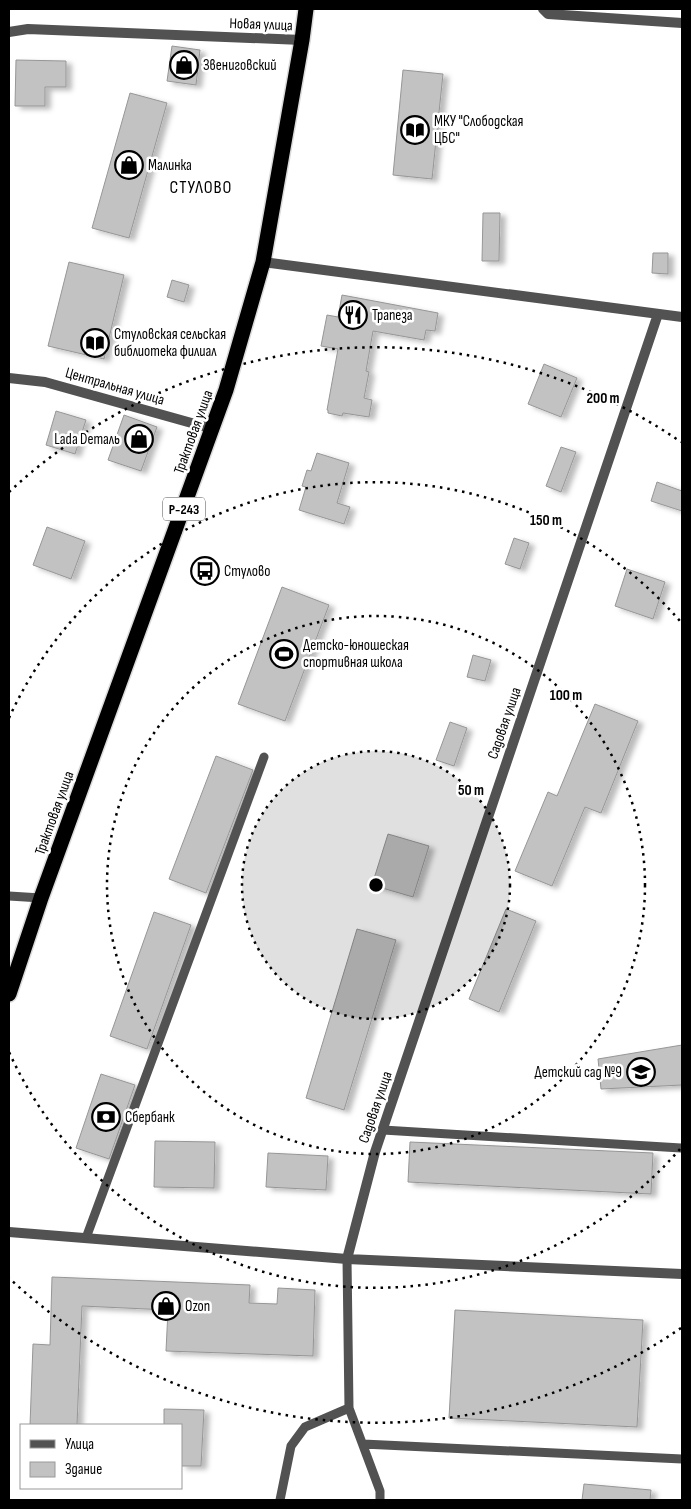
<svg xmlns="http://www.w3.org/2000/svg" width="691" height="1509" font-family="'Sofia Sans Condensed',sans-serif">
<style>
.building{fill:#c2c2c2;stroke:#969696;filter:url(#shadow)}
.lines{fill:none;stroke-linecap:round;stroke-linejoin:round}
.highway-casing{stroke:#dbdbdb;stroke-width:18}
.lane{stroke:#525252;stroke-width:9}
.street{stroke:#525252;stroke-width:10}
.highway{stroke:#000;stroke-width:15}
.ring{fill:none;stroke:#000;stroke-width:2.5;stroke-dasharray:2.5 5}
.labels{text-anchor:middle;stroke-width:5;stroke-linejoin:round;paint-order:stroke}
.shield{fill:#fff;stroke:#4c4c4c;stroke-width:1}
.shield-label{font-size:14px;font-weight:bold;fill:#000}
.street-label{font-size:15px;fill:#000;stroke:#fff}
.poi-label{font-size:15px;fill:#000;stroke:#fff;text-anchor:start}
.quarter-label{font-size:18px;letter-spacing:1px;fill:#000;stroke:#fff}
.centre{fill:#000;stroke:#fff;stroke-width:2.5}
.ring-label{font-size:15px;text-anchor:middle;font-weight:bold;fill:#000;stroke:#fff;stroke-width:5;stroke-linejoin:round;paint-order:stroke}
</style>
<defs>
<filter id="shadow"><feDropShadow dx="5.5" dy="3" stdDeviation="2.5" flood-color="#0004"/></filter>
</defs>
<rect width="100%" height="100%" fill="#fff"/>
<!-- building -->
<path class="building" d="M172,46L200,50L196,85L167,81Z
M16,60L66,61V87H45V106H15Z
M403,70L443,74L432,179L393,175Z
M130,93L167,103L129,238L92,228Z
M483,213H500L499,261H482Z
M653,253H668V274L652,273Z
M69,262L124,275L104,359L48,346Z
M172,280L189,285L184,302L167,297Z
M342,295L438,313L435,331L426,330L424,340L373,331L366,371L369,372L364,398L372,400L369,417L343,413L342,416L328,413V410H327L338,349L321,346L327,315L338,317Z
M544,364L577,378L561,417L528,404Z
M56,411L86,420L75,454L46,445Z
M124,415L157,427L141,471L108,460Z
M561,447L576,452L561,492L546,486Z
M317,453L349,463L337,503L350,507L344,524L299,510L306,487L302,486L307,470L311,471Z
M657,482L682,491V511L651,501Z
M47,527L85,541L71,579L33,565Z
M514,538L529,543L520,569L505,564Z
M627,569L665,582L653,619L615,606Z
M282,587L329,605L285,721L238,704Z
M473,655L491,660L485,681L467,677Z
M595,704L638,721L601,813L585,807L552,886L515,871L548,792L557,796Z
M450,722L467,728L454,766L436,760Z
M216,756L253,770L206,893L169,879Z
M388,834L429,846L413,897L372,885Z
M506,909L536,921L499,1012L469,999Z
M154,912L191,925L147,1049L110,1036Z
M357,929L396,940L344,1110L306,1098Z
M682,1045V1085L601,1089L598,1059Z
M101,1074L135,1085L109,1159L76,1148Z
M155,1141L215,1142L214,1188L154,1187Z
M410,1142L653,1153L651,1194L408,1182Z
M268,1153L328,1156L326,1190L266,1187Z
M52,1277L250,1285L249,1303L277,1304L278,1288L315,1290L313,1356L166,1351L168,1310L82,1306L77,1425H30L33,1344L50,1345Z
M455,1310L643,1320L637,1427L449,1418Z
M164,1409L204,1410L201,1466H181V1425H164Z
M584,1484L651,1490L650,1500H582Z"/>
<g class="lines">
<defs>
<path id="highway" d="M9,994L41,898L226,390L263,262L302,40L306,9"/>
</defs>
<!-- highway casing -->
<use href="#highway" class="highway-casing"/>
<!-- lane -->
<path class="lane" d="M9,896L41,898
M383,1130L681,1148
M86,1238L264,757
M349,1408L380,1491V1500
M363,1444L682,1459
M280,1500L291,1446L305,1427L349,1408L347,1259"/>
<!-- street -->
<path class="street" d="M543,9L548,14L682,23
M9,32L28,29L302,40
M263,262L682,317
M9,378L45,382L213,429
M9,1232L347,1259L682,1274
M347,1259L375,1152L658,314"/>
<!-- highway -->
<use href="#highway" class="highway"/>
</g>
<!-- distance rings -->
<circle cx="376" cy="885" r="134" fill="#000" fill-opacity=".12"/>
<g class="ring">
<circle cx="376" cy="885" r="134"/>
<circle cx="376" cy="885" r="269"/>
<path d="M680 1149A403 403 0 0 1 9 1052M9 718A403 403 0 0 1 680 621"/>
<path d="M681 1328A538 538 0 0 1 9 1278M9 492A538 538 0 0 1 681 442"/>
</g>
<!-- icons -->
<defs>
<symbol id="shop-ring" viewBox="-11 -11 22 22"><circle r="9.5" fill="#fff" stroke="#000" stroke-width="1.5"/><path d="M-5-2.5h2.3a2.7 3.5 0 0 1 5.4 0H5L5.5 6h-11ZM-1.5-2.5h3a1.5 2.3 0 0 0-3 0Z" fill="#000"/></symbol>
<symbol id="library-ring" viewBox="-11 -11 22 22"><circle r="9.5" fill="#fff" stroke="#000" stroke-width="1.5"/><path d="M-6-4Q-3-5.5-.7-3.5V5Q-3 3-6 4ZM6-4Q3-5.5 .7-3.5V5Q3 3 6 4Z" fill="#000"/></symbol>
<symbol id="restaurant-ring" viewBox="-11 -11 22 22"><circle r="9.5" fill="#fff" stroke="#000" stroke-width="1.5"/><path d="M-5-6h1v4h1v-4h1v4h1v-4h1v5L-1.5 .5V6h-2V.5L-5-1ZM5-6V6H3V1.5H1.5Q1.5-4 5-6Z" fill="#000"/></symbol>
<symbol id="bus-ring" viewBox="-11 -11 22 22"><circle r="9.5" fill="#fff" stroke="#000" stroke-width="1.5"/><path d="M-5-6H5V4H4V6H2V4H-2V6H-4V4H-5ZM-3.5-4V0h7V-4ZM-3.5 1.2v1.5H-2V1.2ZM2 1.2v1.5H3.5V1.2Z" fill="#000"/></symbol>
<symbol id="stadium-ring" viewBox="-11 -11 22 22"><circle r="9.5" fill="#fff" stroke="#000" stroke-width="1.5"/><path d="M0-5a6.5 5 0 1 0 0 10a6.5 5 0 1 0 0-10ZM-3.5-1.8h7v3.6h-7Z" fill="#000"/></symbol>
<symbol id="school-ring" viewBox="-11 -11 22 22"><circle r="9.5" fill="#fff" stroke="#000" stroke-width="1.5"/><path d="M0-5L7-2L0 1L-7-2ZM-4 1L0 2.5L4 1V4Q0 6-4 4Z" fill="#000"/></symbol>
<symbol id="bank-ring" viewBox="-11 -11 22 22"><circle r="9.5" fill="#fff" stroke="#000" stroke-width="1.5"/><path d="M-6-4H6V4H-6ZM0-2.3a2.3 2.3 0 1 0 0 4.6a2.3 2.3 0 1 0 0-4.6Z" fill="#000"/></symbol>
</defs>
<g fill-rule="evenodd">
<use href="#shop-ring" x="168" y="49" width="32" height="32"/>
<use href="#library-ring" x="399" y="114" width="32" height="32"/>
<use href="#shop-ring" x="113" y="149" width="32" height="32"/>
<use href="#restaurant-ring" x="337" y="299" width="32" height="32"/>
<use href="#library-ring" x="79" y="327" width="32" height="32"/>
<use href="#shop-ring" x="123" y="423" width="32" height="32"/>
<use href="#bus-ring" x="189" y="555" width="32" height="32"/>
<use href="#stadium-ring" x="268" y="638" width="32" height="32"/>
<use href="#school-ring" x="625" y="1056" width="32" height="32"/>
<use href="#bank-ring" x="90" y="1101" width="32" height="32"/>
<use href="#shop-ring" x="150" y="1290" width="32" height="32"/>
</g>
<g class="labels">
<!-- shield labels -->
<rect class="shield" x="163" y="497.5" width="42" height="23" rx="4"/>
<g class="shield-label">
<text x="184" y="514">Р-243</text>
</g>
<!-- street labels -->
<g class="street-label">
<text transform="translate(261 24) rotate(2)" y="5">Новая улица</text>
<text transform="translate(115 386) rotate(16)" y="5">Центральная улица</text>
<text transform="translate(193 432) rotate(-70)" y="5">Трактовая улица</text>
<text transform="translate(504 723) rotate(-71)" y="5">Садовая улица</text>
<text transform="translate(54 813) rotate(-70)" y="5">Трактовая улица</text>
<text transform="translate(375 1107) rotate(-71)" y="5">Садовая улица</text>
</g>
<!-- poi labels -->
<g class="poi-label">
<text x="203" y="70">Звениговский</text>
<text x="434" y="126">МКУ "Слободская<tspan x="434" dy="17">ЦБС"</tspan></text>
<text x="148" y="170">Малинка</text>
<text x="372" y="320">Трапеза</text>
<text x="114" y="339">Стуловская сельская<tspan x="114" dy="17">библиотека филиал</tspan></text>
<text x="120" y="444" text-anchor="end">Lada Dеталь</text>
<text x="224" y="576">Стулово</text>
<text x="303" y="650">Детско-юношеская<tspan x="303" dy="17">спортивная школа</tspan></text>
<text x="622" y="1077" text-anchor="end">Детский сад №9</text>
<text x="125" y="1122">Сбербанк</text>
<text x="185" y="1311">Ozon</text>
</g>
<!-- quarter labels -->
<g class="quarter-label">
<text x="201" y="193">СТУЛОВО</text>
</g>
</g>
<circle cx="376" cy="885" r="8" class="centre"/>
<g class="ring-label">
<text x="603" y="403">200 m</text>
<text x="546" y="525">150 m</text>
<text x="566" y="700">100 m</text>
<text x="471" y="795">50 m</text>
</g>
<!-- border -->
<rect width="691" height="1509" fill="none" stroke="#000000" stroke-width="20"/>
<!-- legend -->
<rect x="20" y="1424" width="162" height="65" fill="#ffffff" stroke="#999999"/>
<rect x="30" y="1440" width="25" height="8" fill="#525252" stroke="#999999"/>
<text x="65" y="1449" font-size="15" fill="#000000">Улица</text>
<rect x="30" y="1462" width="25" height="15" fill="#c2c2c2" stroke="#999999"/>
<text x="65" y="1474" font-size="15" fill="#000000">Здание</text>
</svg>
